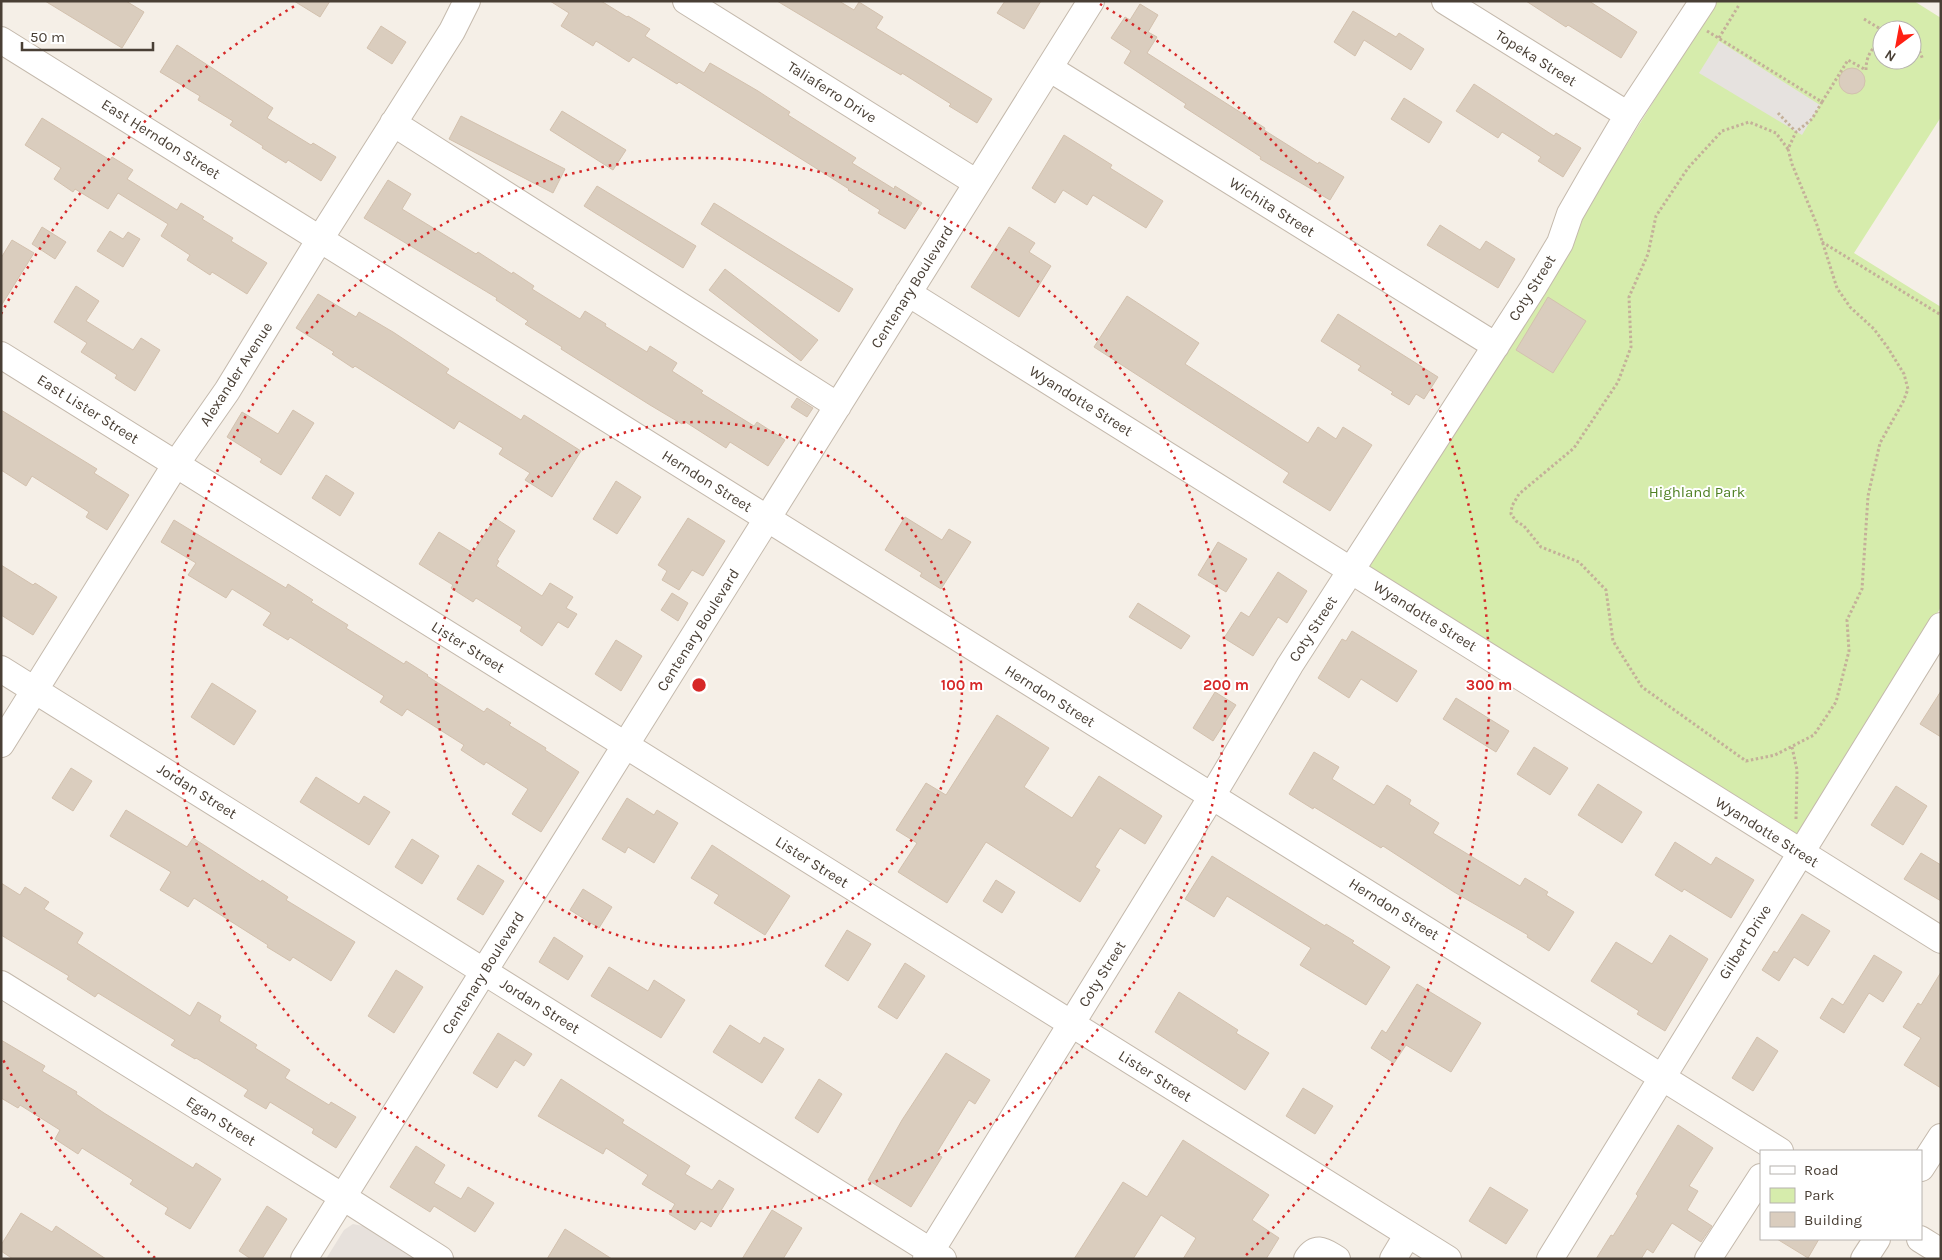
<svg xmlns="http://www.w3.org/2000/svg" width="1942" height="1260" font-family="Karla,sans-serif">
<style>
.industrial{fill:#e7e1dc}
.green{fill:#d6ecac;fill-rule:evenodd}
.parking{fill:#e6e2df}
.building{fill:#dacdbe;stroke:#d3c1ae}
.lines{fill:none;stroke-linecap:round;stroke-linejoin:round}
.minor-casing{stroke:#c4b9ac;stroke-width:28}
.path{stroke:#c4b099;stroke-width:3;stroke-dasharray:2.5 2.5;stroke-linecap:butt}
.minor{stroke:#fff;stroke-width:26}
.ring{fill:none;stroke:#d62828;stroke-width:2.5;stroke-dasharray:2.5 5}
.labels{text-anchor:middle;stroke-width:4;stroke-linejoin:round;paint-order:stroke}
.street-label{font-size:15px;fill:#493f35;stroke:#fff}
.park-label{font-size:15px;fill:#4f8023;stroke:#fff}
.centre{fill:#d62828;stroke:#fff;stroke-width:2.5}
.ring-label{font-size:15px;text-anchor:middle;font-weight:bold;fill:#d62828;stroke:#fff;stroke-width:4;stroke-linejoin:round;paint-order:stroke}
</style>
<rect width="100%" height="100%" fill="#f5efe7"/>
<!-- industrial -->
<path class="industrial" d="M353,1224L363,1226L414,1259H326L344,1230Z"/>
<!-- green -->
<path class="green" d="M1716,1H1914L1941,18V117L1854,253L1941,307V607L1795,842L1357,569L1504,342ZM1882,30H1912V60H1882Z"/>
<!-- parking -->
<path class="parking" d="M1719,41L1820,105L1802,135L1699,73Z"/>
<!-- building -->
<path class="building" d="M45,1H126L144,12L122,48Z
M294,1H330L320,17Z
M550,1H601L627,17L628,16L650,29L645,36L704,73L710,63L758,91L790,112L788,115L856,158L852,163L894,189L895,186L922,203L905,229L878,213L880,210L848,190L849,189L679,82L677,84L633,57L629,62L596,41L593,46L561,26L569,13Z
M777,1H839L854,10L859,2L883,17L876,28L992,99L977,123L949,106L951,104L902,73L901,75Z
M1005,1H1041L1024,29L997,13Z
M1526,1H1589L1637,32L1621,58L1568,25L1566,27Z
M1140,4L1158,15L1148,32L1157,37L1147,53L1265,128L1264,130L1318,164L1319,162L1344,177L1330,200L1260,159L1261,157L1184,107L1186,104L1124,63L1131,51L1111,38L1125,17L1130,20Z
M1353,11L1396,37L1399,33L1424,49L1411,70L1364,40L1355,56L1334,42Z
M381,26L406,42L392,64L367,48Z
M177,45L273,108L267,118L311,145L313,143L336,157L321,181L288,160L286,163L262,148L263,146L230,125L233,121L198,100L200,96L160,72Z
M1839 81a13 13 0 1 1 26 0a13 13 0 1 1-26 0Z
M1474,84L1554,136L1556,133L1581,148L1563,177L1538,161L1541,157L1502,132L1498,138L1456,111Z
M1404,98L1442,122L1429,143L1391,119Z
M562,111L626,150L613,170L550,130Z
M461,116L565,169L553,193L449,139Z
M42,118L110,160L112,157L133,170L127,179L177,210L181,203L204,217L202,219L233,238L231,241L267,263L247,294L212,272L210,275L187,260L190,255L161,236L168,224L118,193L108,209L75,189L73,192L54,179L61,168L25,145Z
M1064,135L1112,165L1110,168L1163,201L1146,228L1093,195L1087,205L1063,190L1055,203L1032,188Z
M388,180L411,194L402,209L476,254L478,252L512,274L513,272L534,286L532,289L580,319L585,311L606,324L605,326L647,352L650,346L677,363L672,371L703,391L701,393L754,426L757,422L785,440L768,466L730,442L726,448L684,421L682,424L650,405L561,349L562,347L525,324L528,321L496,300L497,298L364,218Z
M597,186L696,246L683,268L584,206Z
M714,203L853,289L839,312L701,224Z
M1440,225L1480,250L1486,241L1515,259L1498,288L1427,245Z
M42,227L66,242L55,259L32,244Z
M1009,227L1035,243L1029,252L1051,266L1019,317L971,287Z
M110,231L123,239L128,232L140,239L123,267L97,251Z
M12,240L34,253L1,306V258Z
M725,269L818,340L801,361L709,290Z
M76,286L99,301L86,321L133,350L141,338L160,350L135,391L115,378L117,375L81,352L87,343L54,322Z
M318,294L356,317L359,312L393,332L449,369L446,373L521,420L524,415L581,451L552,497L525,480L530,473L499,454L503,448L459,421L454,429L355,366L353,368L332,354L334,352L296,328Z
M1127,296L1199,343L1185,364L1308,443L1318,427L1336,439L1343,427L1372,445L1330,511L1283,482L1289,473L1094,347Z
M1548,297L1586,321L1553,373L1516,350Z
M1338,314L1438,377L1424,399L1416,394L1409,405L1391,394L1393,392L1358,370L1361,366L1321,341Z
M797,398L813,408L807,417L791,407Z
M1,410L97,469L94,473L129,495L107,530L86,517L89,512L32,476L26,486L1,470Z
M293,410L314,423L281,475L260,462L262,459L227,437L242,412L278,434Z
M326,475L354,493L340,516L312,498Z
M616,481L641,497L617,534L593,519Z
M905,517L942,540L949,529L971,542L941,589L920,576L922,573L885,550Z
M495,518L515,531L497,560L499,561L496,566L542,596L550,583L573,597L566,608L577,614L568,628L558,622L542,646L520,631L522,627L476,598L473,602L451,588L453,585L419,564L439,532L473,553Z
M688,518L725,541L703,576L692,570L679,590L662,580L667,571L658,565Z
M174,520L286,588L288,584L313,600L311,602L348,625L346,628L404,664L406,661L428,675L427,676L484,712L487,708L511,723L509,725L546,748L545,750L579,772L541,832L512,814L528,789L486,762L484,765L461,750L464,745L407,709L402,716L380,702L384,696L290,637L288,640L263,625L271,613L232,589L226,598L188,575L196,563L161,542Z
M1218,542L1247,559L1226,592L1198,575Z
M1,565L33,585L35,583L57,597L33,635L1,615Z
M1278,572L1307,591L1287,623L1278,617L1253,656L1224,638L1241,612L1249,617Z
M672,593L688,603L678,621L661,610Z
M1138,603L1190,636L1181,649L1129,617Z
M1352,631L1417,671L1397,702L1361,679L1349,698L1318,678L1342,639L1346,641Z
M616,640L642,656L621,691L595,674Z
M212,683L256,711L234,745L191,717Z
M1941,691V737L1920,724Z
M1215,692L1236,705L1213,741L1193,728Z
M1456,698L1509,731L1496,752L1443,719Z
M997,715L1049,748L1024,787L1072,818L1099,776L1162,816L1145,844L1120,828L1095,867L1100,870L1080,902L986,842L947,903L898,872L917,843L896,830L926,783L946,795Z
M1534,747L1568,768L1550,795L1517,774Z
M1314,752L1339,767L1332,779L1374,805L1387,785L1411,800L1409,804L1439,823L1433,833L1520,886L1525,878L1548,892L1546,895L1574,912L1549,951L1527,937L1528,935L1454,892L1383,846L1381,848L1314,807L1313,809L1289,794Z
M71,768L92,781L73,811L52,798Z
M316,777L359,804L364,796L390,812L369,845L300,802Z
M1598,784L1642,812L1622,843L1578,815Z
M1896,786L1927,806L1903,845L1871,825Z
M627,798L654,815L657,810L678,823L654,863L628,847L625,853L602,839Z
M126,810L187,847L193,838L261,882L262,880L288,897L286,900L355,942L331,981L293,957L290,961L267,947L268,945L194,898L188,907L160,890L171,872L110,836Z
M412,839L439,856L422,884L395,867Z
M1675,842L1711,865L1716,857L1754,880L1731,918L1684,889L1682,892L1655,875Z
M712,845L790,896L765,935L714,903L719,895L691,878Z
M1921,853L1941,865V901L1904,879Z
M1212,856L1325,926L1326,924L1354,941L1352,943L1390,967L1366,1005L1300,965L1311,948L1227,896L1214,917L1185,899Z
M478,865L504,881L483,915L457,899Z
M996,880L1015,892L1002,913L983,901Z
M1,883L20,895L25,887L49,902L44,909L83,933L77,943L190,1016L198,1002L221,1016L219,1021L257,1045L255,1048L290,1070L285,1078L329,1105L331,1102L356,1117L336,1148L312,1133L314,1129L270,1102L266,1109L244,1096L248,1090L196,1058L195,1059L171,1045L175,1040L98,993L95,997L67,979L69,976L1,935Z
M583,889L612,907L599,928L570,910Z
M1802,914L1830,931L1808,966L1794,957L1779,981L1762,970L1774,951L1777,953Z
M847,930L871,944L848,981L825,966Z
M1670,935L1708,959L1665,1031L1637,1014L1639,1011L1591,981L1616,942L1652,964Z
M554,937L583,956L568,980L539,962Z
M1874,955L1902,972L1883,1002L1869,993L1844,1033L1820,1018L1832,998L1843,1005Z
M905,963L925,976L897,1019L878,1007Z
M609,967L648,991L654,980L685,1000L661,1038L591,996Z
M396,970L423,987L394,1033L368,1016Z
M1941,972V1088L1904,1065L1921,1038L1903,1027L1918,1003L1921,1005Z
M1417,984L1481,1023L1451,1072L1406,1045L1394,1063L1371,1048L1382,1030L1386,1033Z
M1179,992L1238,1030L1236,1033L1269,1053L1245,1090L1155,1032Z
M730,1025L760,1044L764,1037L784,1049L762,1083L713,1052Z
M498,1033L532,1054L524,1066L515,1060L497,1088L473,1073Z
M1757,1037L1778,1051L1753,1091L1732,1078Z
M1,1040L45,1066L42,1071L77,1092L76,1094L104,1113L193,1168L196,1163L221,1179L190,1229L165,1214L168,1208L130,1184L133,1180L82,1148L78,1154L55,1139L60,1130L20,1105L18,1108L1,1098Z
M946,1053L990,1080L975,1104L969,1100L936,1154L942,1157L911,1207L868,1180L902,1120Z
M561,1079L624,1120L622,1123L690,1166L685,1174L712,1190L719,1180L734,1189L711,1227L701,1221L695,1230L669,1214L675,1204L642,1184L648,1175L606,1148L603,1154L538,1116Z
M819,1079L842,1094L818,1133L795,1118Z
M1303,1088L1333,1106L1315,1134L1286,1116Z
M1678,1125L1713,1148L1689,1186L1698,1191L1687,1210L1712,1226L1701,1242L1672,1223L1653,1253L1647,1249L1641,1259H1596L1611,1235L1613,1236L1638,1196L1636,1194Z
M1183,1140L1269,1195L1252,1220L1279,1238L1266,1259H1183L1196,1238L1161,1215L1133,1259H1074L1123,1182L1147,1197Z
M416,1146L445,1165L434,1183L461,1199L468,1187L494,1203L475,1232L434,1206L430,1212L390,1187Z
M1490,1187L1528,1210L1506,1244L1469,1221Z
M267,1206L287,1219L262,1259H251L239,1251Z
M772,1210L802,1228L783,1259H742Z
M21,1213L52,1232L56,1226L106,1259H13L1,1251V1245Z
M565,1229L612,1259H547Z
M1777,1239H1819L1808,1258Z"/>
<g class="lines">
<defs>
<path id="minor" d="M686,1L977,183
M1445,1L1628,115
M1,40L1780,1151
M1049,68L1496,346
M393,123L838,406
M908,293L1941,940
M1,355L1448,1259
M1,669L943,1259
M1,744L176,464L227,391L320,239L452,31L467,1
M1,984L343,1197L440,1259
M1921,1168L1941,1137
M1920,1239L1941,1252
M304,1259L1091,1
M926,1259L1212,796L1290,665L1533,288L1560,243L1570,214L1593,174L1628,115L1703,1
M1307,1259C1317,1244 1325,1252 1337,1259
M1393,1259L1408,1234
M1550,1259L1941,626
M1708,1259L1761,1177
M1864,1259L1877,1239"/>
</defs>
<!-- minor casing -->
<use href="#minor" class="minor-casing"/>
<!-- path -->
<path class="path" d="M1864,19L1882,30
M1707,31L1822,102L1812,119L1796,132
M1719,38L1739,5
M1912,44L1920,52L1923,60
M1822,102L1848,60L1866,70C1866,57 1871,48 1882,41
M1778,113L1796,132L1788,149L1792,164L1817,225L1837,288L1850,307L1874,329L1888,348L1904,374L1908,389L1903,402L1880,443L1868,496L1862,589L1847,620L1849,651L1836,702L1814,735L1775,755L1746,761L1642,687L1613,641L1606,590L1579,562L1541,547L1524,526L1516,521L1511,514L1512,506L1519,494L1574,448L1618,382L1631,347L1629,297L1648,254L1656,216L1688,168L1722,131L1749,122L1776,133L1788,149
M1822,242L1941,315
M1792,747L1797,770L1796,820"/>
<!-- minor -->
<use href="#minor" class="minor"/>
</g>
<!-- distance rings -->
<g class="ring">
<circle cx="699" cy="685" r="263"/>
<circle cx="699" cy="685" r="527"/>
<path d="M155 1258A790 790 0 0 1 1 1056M1 314A790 790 0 0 1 298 4M1100 4A790 790 0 0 1 1243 1258"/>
</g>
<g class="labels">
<!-- street labels -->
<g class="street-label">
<text transform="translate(1536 58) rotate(32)" y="5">Topeka Street</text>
<text transform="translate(832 92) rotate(32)" y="5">Taliaferro Drive</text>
<text transform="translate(161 139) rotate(32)" y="5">East Herndon Street</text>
<text transform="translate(1272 207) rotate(32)" y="5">Wichita Street</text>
<text transform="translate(912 287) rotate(-58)" y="5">Centenary Boulevard</text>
<text transform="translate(1532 288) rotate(-58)" y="5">Coty Street</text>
<text transform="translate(236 374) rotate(-57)" y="5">Alexander Avenue</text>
<text transform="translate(1081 401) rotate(32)" y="5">Wyandotte Street</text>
<text transform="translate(88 409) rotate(32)" y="5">East Lister Street</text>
<text transform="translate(707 481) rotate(32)" y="5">Herndon Street</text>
<text transform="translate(1425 616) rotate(32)" y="5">Wyandotte Street</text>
<text transform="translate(1313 629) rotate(-57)" y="5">Coty Street</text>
<text transform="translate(698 630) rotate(-58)" y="5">Centenary Boulevard</text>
<text transform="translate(468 647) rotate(32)" y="5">Lister Street</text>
<text transform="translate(1050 696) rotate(32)" y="5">Herndon Street</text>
<text transform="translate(197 791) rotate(32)" y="5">Jordan Street</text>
<text transform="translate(1767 832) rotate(32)" y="5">Wyandotte Street</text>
<text transform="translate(812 862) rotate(32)" y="5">Lister Street</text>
<text transform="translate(1394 909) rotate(32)" y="5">Herndon Street</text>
<text transform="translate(1745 942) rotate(-58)" y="5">Gilbert Drive</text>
<text transform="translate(483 973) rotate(-58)" y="5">Centenary Boulevard</text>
<text transform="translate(1102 974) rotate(-58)" y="5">Coty Street</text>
<text transform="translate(540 1006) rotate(32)" y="5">Jordan Street</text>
<text transform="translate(1155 1076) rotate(32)" y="5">Lister Street</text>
<text transform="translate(221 1121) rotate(32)" y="5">Egan Street</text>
</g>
<!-- park labels -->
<g class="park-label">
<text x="1697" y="497">Highland Park</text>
</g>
</g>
<circle cx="699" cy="685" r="8" class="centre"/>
<g class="ring-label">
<text x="962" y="690">100 m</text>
<text x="1226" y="690">200 m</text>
<text x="1489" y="690">300 m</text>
</g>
<!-- border -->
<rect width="1942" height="1260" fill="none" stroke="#493f35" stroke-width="5"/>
<!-- legend -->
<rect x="1760" y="1150" width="162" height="90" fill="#ffffff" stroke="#b6b2ae"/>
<rect x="1770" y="1166" width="25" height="8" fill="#ffffff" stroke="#b6b2ae"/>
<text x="1804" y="1175" font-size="15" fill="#493f35">Road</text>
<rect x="1770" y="1188" width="25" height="15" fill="#d6ecac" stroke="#b6b2ae"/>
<text x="1804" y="1200" font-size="15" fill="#493f35">Park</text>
<rect x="1770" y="1212" width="25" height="15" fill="#dacdbe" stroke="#b6b2ae"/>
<text x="1804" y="1225" font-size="15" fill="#493f35">Building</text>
<!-- north arrow -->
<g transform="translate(1897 45) rotate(212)"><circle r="24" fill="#ffffff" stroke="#b6b2ae"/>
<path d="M0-4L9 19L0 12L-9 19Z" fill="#ff2014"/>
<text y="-8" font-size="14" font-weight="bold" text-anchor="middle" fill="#493f35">N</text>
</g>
<!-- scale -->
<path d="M22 42v8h131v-8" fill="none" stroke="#493f35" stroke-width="2.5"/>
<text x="30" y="42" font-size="15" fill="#493f35" stroke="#ffffff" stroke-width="4" paint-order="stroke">50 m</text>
</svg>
